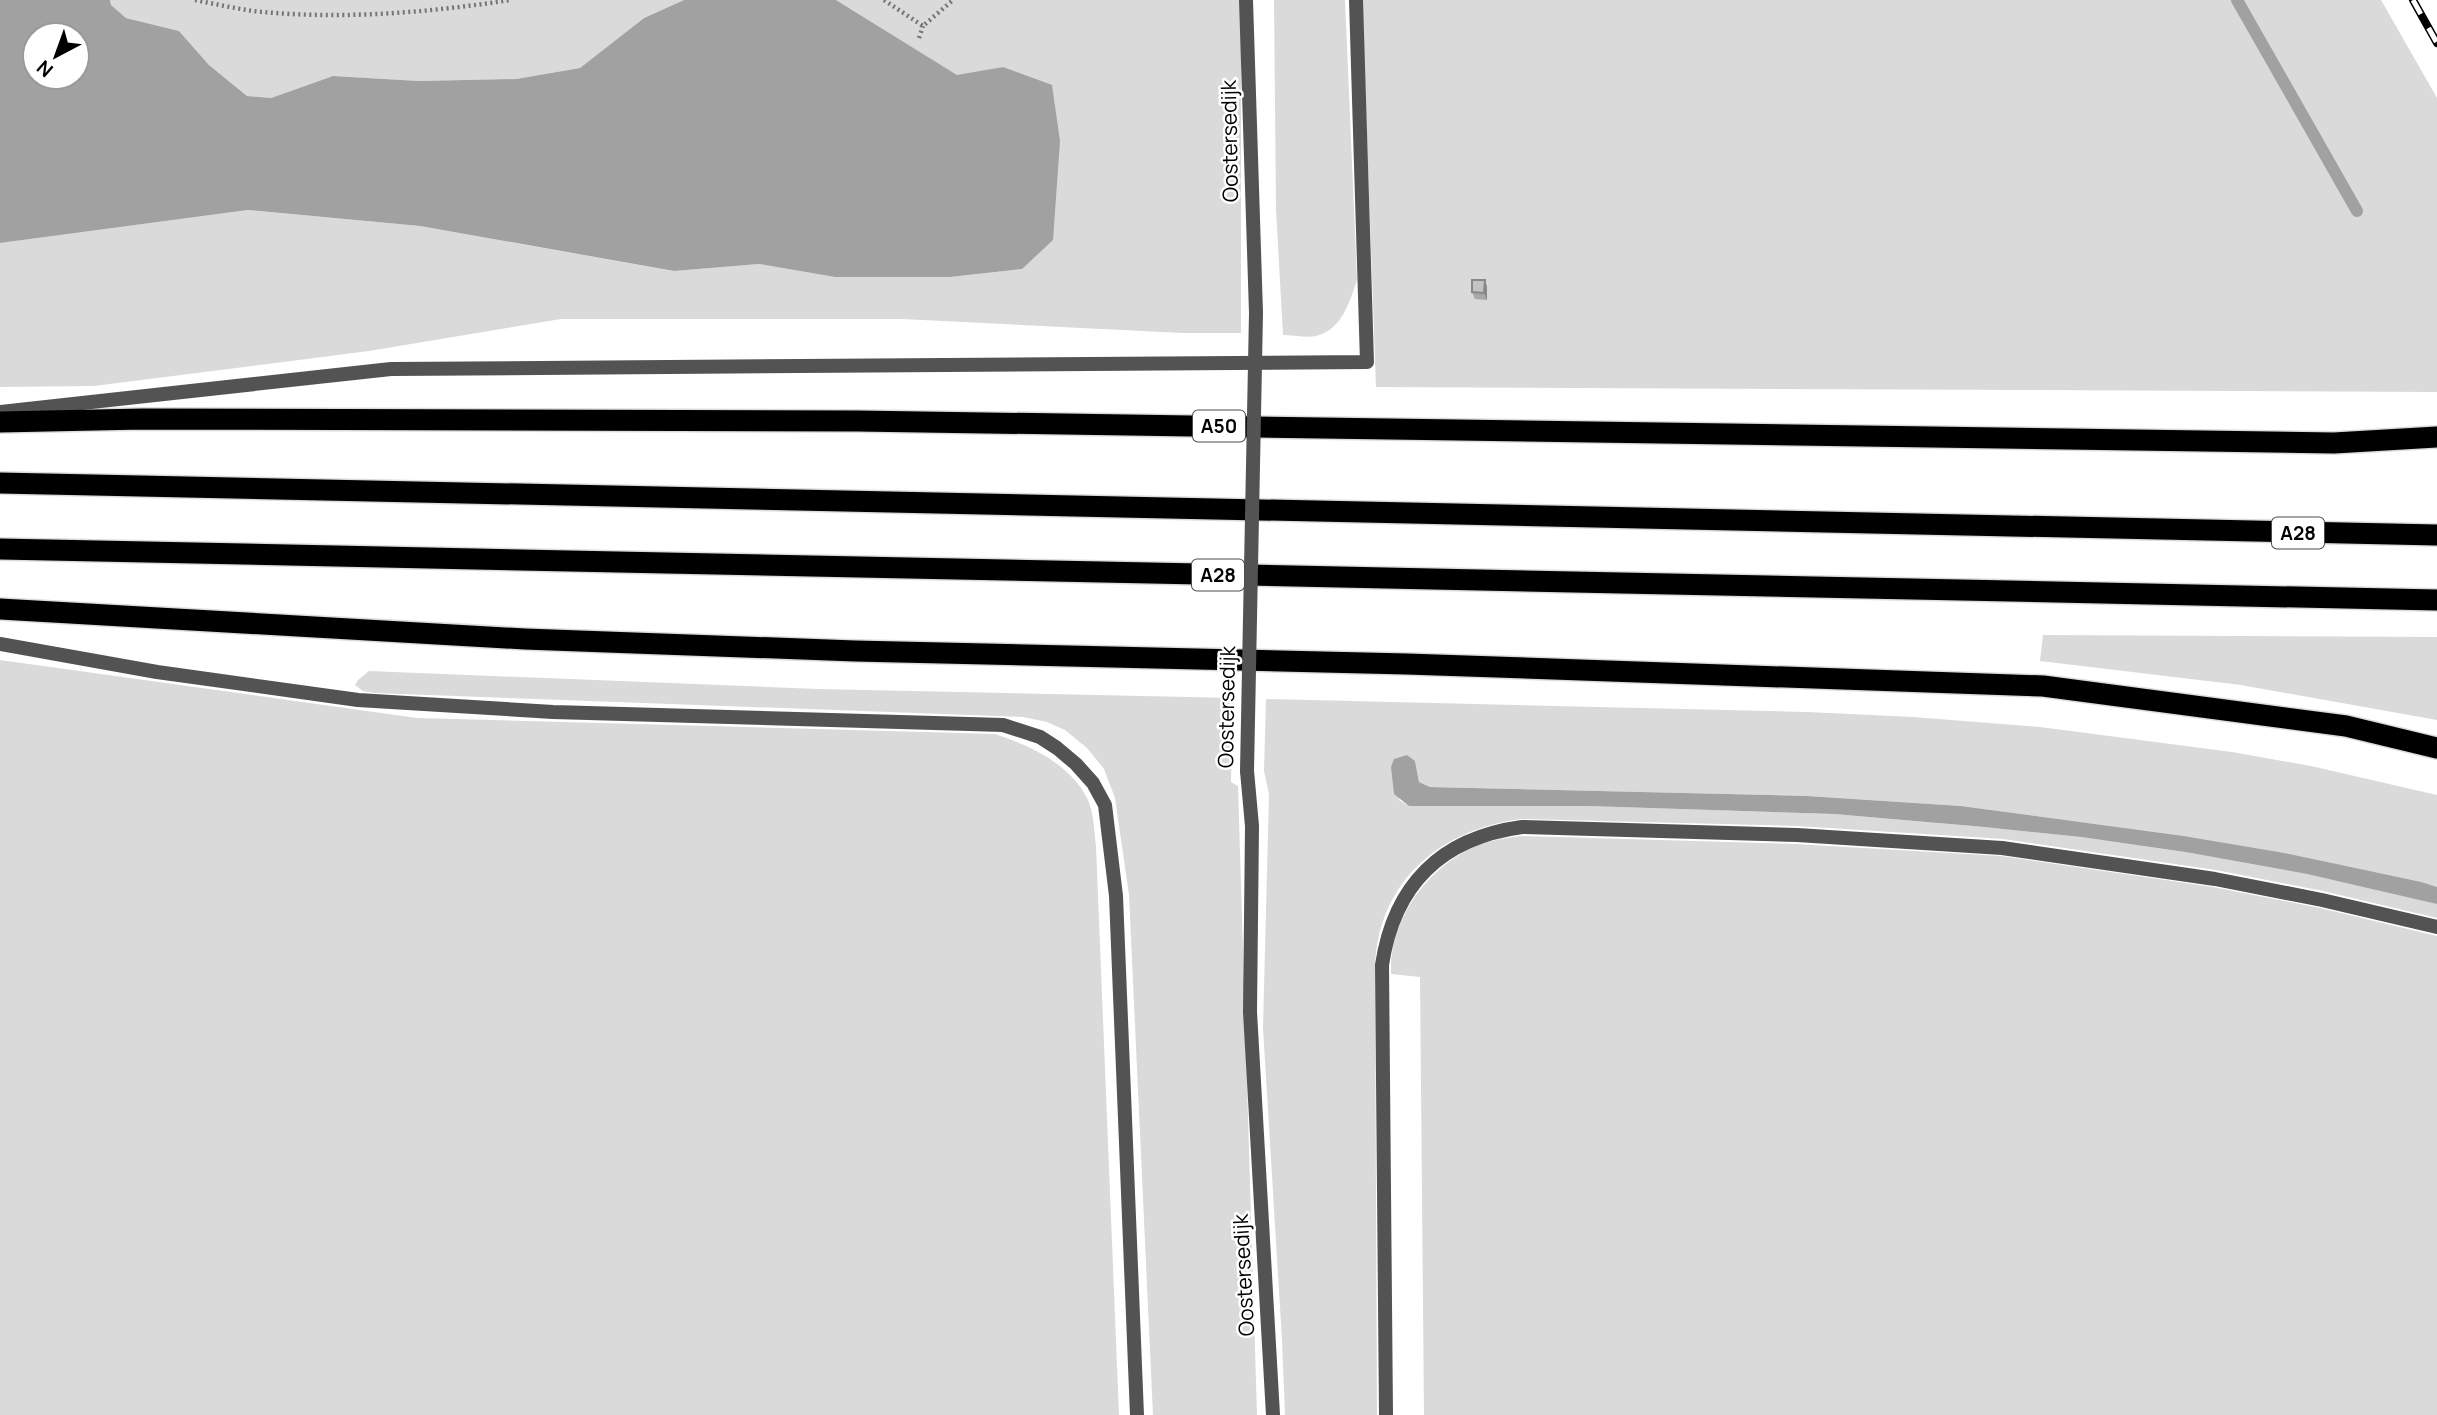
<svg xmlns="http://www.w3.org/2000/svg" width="2437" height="1415" font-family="Manrope,sans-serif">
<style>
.green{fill:#dadada}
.water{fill:#a1a1a1;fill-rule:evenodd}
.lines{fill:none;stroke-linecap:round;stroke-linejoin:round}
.stream{stroke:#a1a1a1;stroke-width:12}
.motorway-casing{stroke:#dbdbdb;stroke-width:24}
.path{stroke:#757575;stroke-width:4.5;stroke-dasharray:2 3.5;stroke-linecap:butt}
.service{stroke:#535353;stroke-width:14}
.minor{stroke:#535353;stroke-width:14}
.motorway{stroke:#000;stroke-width:21}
.rail-casing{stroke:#000;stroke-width:8}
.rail{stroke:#fff;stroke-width:5;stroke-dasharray:16;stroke-linecap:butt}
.minor-bridge{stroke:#535353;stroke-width:14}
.wall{fill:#a8a8a8}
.shaded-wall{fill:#888}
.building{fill:#c3c3c3;stroke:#888;stroke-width:2}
.labels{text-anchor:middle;stroke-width:5;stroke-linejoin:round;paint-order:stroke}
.shield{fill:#fff;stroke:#4c4c4c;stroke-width:2}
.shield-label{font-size:19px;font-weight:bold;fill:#000}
.street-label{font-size:21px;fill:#000;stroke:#fff}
</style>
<rect width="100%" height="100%" fill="#fff"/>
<!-- green -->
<path class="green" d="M110,0H684L644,18L580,68L516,79L419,81L333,76L271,98L247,96L209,65L179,31L126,18L111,5Z
M836,0H1241V333H1182L902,319H561L369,351L94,386L0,387V243L248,210L420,226L673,271L759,264L835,277H950L1022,269L1003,67L958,76Z
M1274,0H1345L1357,280C1350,301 1342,330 1316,336C1306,338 1293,335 1283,335L1276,209Z
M1362,0H2381L2437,98V392L1376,387Z
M2043,635L2437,637V720L2241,685L2040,661Z
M0,660L417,718L995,734C1029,745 1070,764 1087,798C1094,812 1094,831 1096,846L1119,1415H0Z
M369,671L817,689L1233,698L1231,782L1238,786L1257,1415H1153L1129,895L1115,798L1104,769L1087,748L1065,730L1047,722L1023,717L374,693L363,691L355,685L358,680Z
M1266,699L1807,712L1913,717L2040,727L2232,752L2311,766L2437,795V887L2285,853L2184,836L1961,806L1807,796L1430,787L1419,782L1415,761L1399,800L1409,806H1588L1834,814L1984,827L2081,837L2185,852L2307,874L2420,899L2437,904V918L2323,891L2216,870L2003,839L1797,826L1521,819C1437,830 1376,884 1375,972L1377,1415H1285L1282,1340L1263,1028L1269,794L1264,771Z
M1522,836L1796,844L2001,856L2213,887L2320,908L2437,936V1415H1424L1420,977L1391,974C1389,920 1426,869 1474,847C1489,840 1505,838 1522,836Z"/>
<!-- water -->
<path class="water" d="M0,0H110L111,5L126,18L179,31L209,65L247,96L271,98L333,76L419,81L516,79L580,68L644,18L684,0H836L957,75L1003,67L1052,85L1060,141L1053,240L1022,269L950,277H835L759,264L674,271L420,226L248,210L0,243ZM77,35V77H35V35Z
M1407,755L1415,761L1419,782L1430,787L1807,796L1961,806L2184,836L2285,853L2421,882L2437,887V904L2307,874L2185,852L2081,837L1984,827L1834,814L1588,806H1409L1394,794L1391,767L1394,759Z"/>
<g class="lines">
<!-- stream -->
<path class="stream" d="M2237,0L2357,211"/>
<defs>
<path id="motorway" d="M0,422L143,419L857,421L2334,443L2437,437
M0,483L2437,535
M0,549L2437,600
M0,609L525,639L855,651L1407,664L2043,686L2346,726L2437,748"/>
</defs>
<!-- motorway casing -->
<use href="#motorway" class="motorway-casing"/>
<!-- path -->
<path class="path" d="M195,0C214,4 234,8 253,11C337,20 426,13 510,0
M884,0L923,26L953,0
M919,38L923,26"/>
<!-- service -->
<path class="service" d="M0,412L391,369L1367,362L1356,0
M0,644L157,672L358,700L553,712L1003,725L1040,737L1057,748L1076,764L1093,783L1105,805L1116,896L1137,1415
M1386,1415L1382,965C1394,885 1441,838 1522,827L1797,835L2002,848L2215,879L2322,900L2437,927"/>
<!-- minor -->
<path class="minor" d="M1246,0L1256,313
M1247,771L1252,826L1250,1012L1273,1415"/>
<!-- motorway -->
<use href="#motorway" class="motorway"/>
<defs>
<path id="rail" d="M2413,0L2437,43"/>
</defs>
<!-- rail casing -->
<use href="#rail" class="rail-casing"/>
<!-- rail -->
<use href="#rail" class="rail"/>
<!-- minor-bridge -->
<path class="minor-bridge" d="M1247,771L1256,313"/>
</g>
<!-- wall -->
<path class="wall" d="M1485,280L1487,287V300L1475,299L1472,292Z"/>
<!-- shaded-wall -->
<path class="shaded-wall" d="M1485,280L1487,287V300L1484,293Z"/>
<!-- building -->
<path class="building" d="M1472,280H1485L1484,293L1472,292Z"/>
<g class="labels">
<!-- shield labels -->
<g class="shield">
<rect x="1193" y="410.5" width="52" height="31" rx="5"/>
<rect x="2272" y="517.5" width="52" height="31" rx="5"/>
<rect x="1192" y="559.5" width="52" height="31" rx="5"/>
</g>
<g class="shield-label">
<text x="1219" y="433">A50</text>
<text x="2298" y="540">A28</text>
<text x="1218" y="582">A28</text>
</g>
<!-- street labels -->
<g class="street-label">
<text transform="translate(1230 141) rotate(-91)" y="7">Oostersedijk</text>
<text transform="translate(1227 707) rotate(-89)" y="7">Oostersedijk</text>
<text transform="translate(1244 1275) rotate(-93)" y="7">Oostersedijk</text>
</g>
</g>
<!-- north arrow -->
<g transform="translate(56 56) rotate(221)"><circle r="33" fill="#ffffff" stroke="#999999" stroke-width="2"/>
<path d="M0-5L12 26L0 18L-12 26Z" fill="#000000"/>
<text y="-10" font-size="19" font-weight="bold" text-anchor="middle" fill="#000000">N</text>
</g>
</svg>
